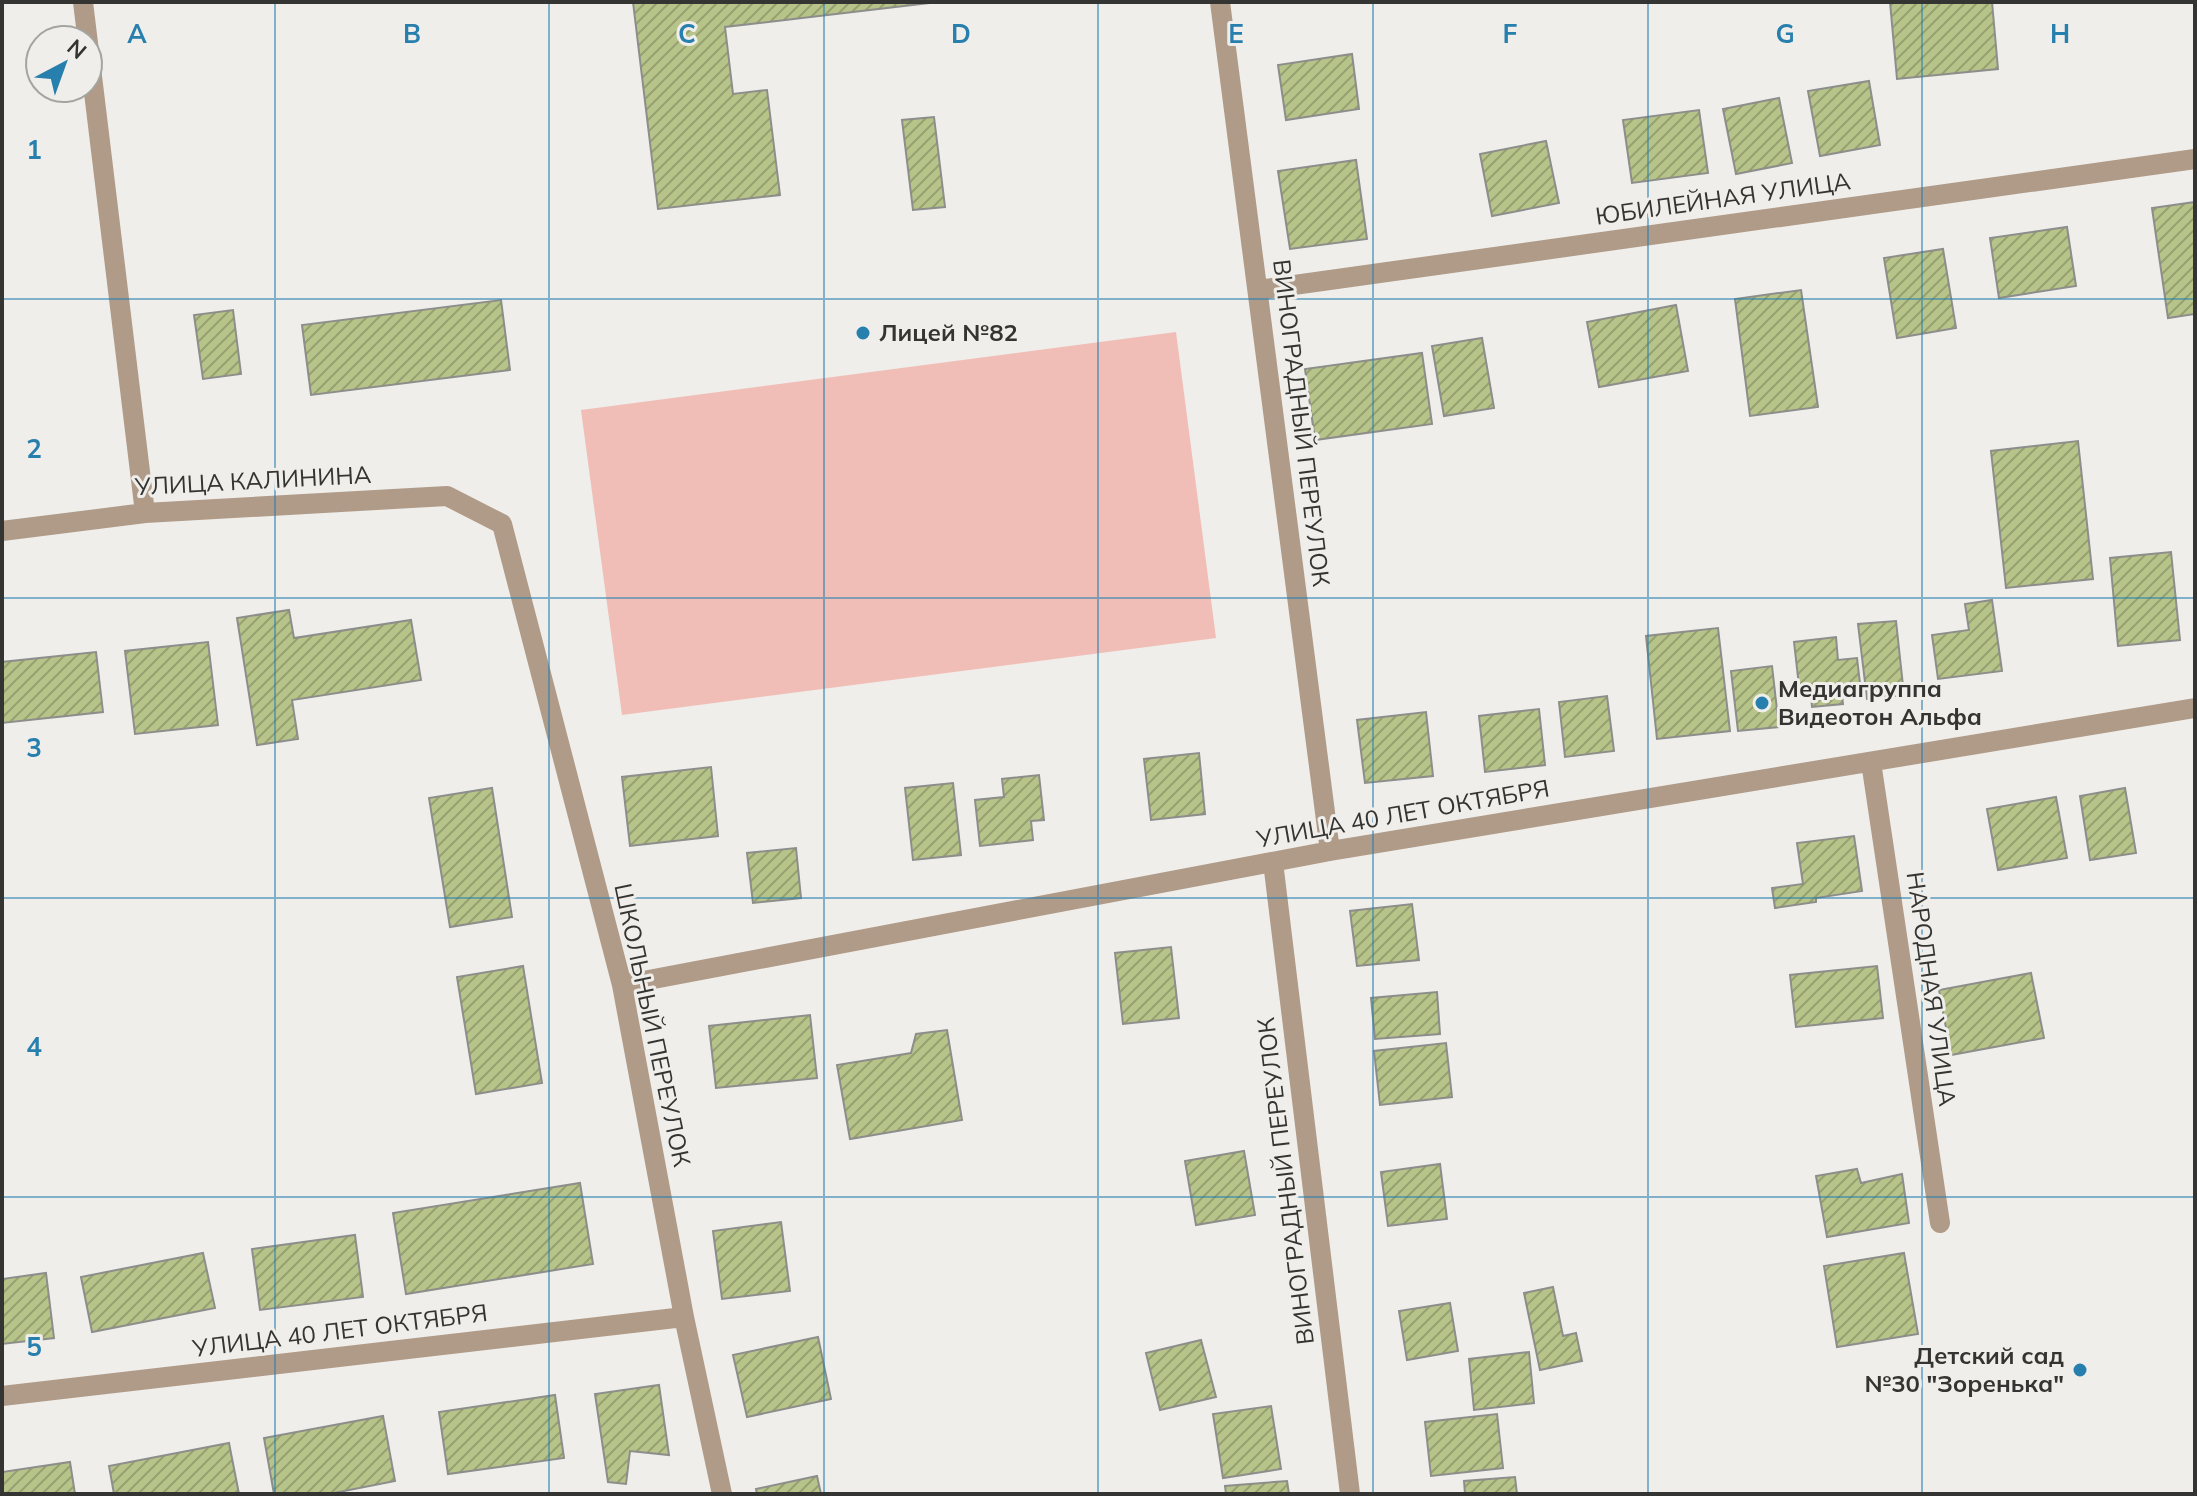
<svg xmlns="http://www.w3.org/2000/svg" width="2197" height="1496" font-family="Mulish,sans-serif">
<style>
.pitch{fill:#f0beb6}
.building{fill:url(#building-hatch);stroke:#8d8e8b;stroke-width:2}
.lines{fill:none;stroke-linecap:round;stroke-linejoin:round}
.street{stroke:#b09a88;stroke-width:20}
.grid{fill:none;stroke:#277fae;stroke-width:2;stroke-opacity:0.55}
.poi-dot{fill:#277fae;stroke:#efeeea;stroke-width:3}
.labels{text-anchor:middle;stroke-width:6;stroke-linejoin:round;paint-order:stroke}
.street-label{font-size:24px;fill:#343432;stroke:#efeeea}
.poi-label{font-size:24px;font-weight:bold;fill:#343432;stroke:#efeeea;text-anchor:start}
.grid-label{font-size:26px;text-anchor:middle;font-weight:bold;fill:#277fae;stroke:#efeeea;stroke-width:6;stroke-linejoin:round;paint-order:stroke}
</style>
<defs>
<pattern id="building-hatch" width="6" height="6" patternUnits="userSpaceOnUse" patternTransform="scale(2)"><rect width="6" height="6" fill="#b7c489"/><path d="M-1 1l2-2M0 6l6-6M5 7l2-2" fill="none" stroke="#96a071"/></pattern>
</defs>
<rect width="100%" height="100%" fill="#efeeea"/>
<!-- pitch -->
<path class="pitch" d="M1176,332L1216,638L622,715L581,410Z"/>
<!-- building -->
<path class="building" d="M633,2H938L725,27L733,94L767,90L780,195L658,209Z
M1890,2H1992L1998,69L1897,79Z
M1352,54L1359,109L1286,120L1278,65Z
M1869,81L1880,145L1820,156L1808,91Z
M1779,98L1792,163L1736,174L1723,109Z
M1699,110L1708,173L1632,183L1623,120Z
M934,117L945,207L913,210L902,120Z
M1546,141L1559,203L1492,216L1480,154Z
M1356,160L1367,239L1290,249L1278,171Z
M2195,202V314L2168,318L2152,208Z
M2067,227L2076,286L1999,298L1990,238Z
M1943,249L1956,328L1897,338L1884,258Z
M1801,290L1818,407L1750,416L1735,299Z
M501,300L510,370L311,395L302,325Z
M1676,305L1688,371L1599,387L1587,322Z
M233,310L241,374L203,379L194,315Z
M1482,338L1494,408L1444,416L1432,346Z
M1422,353L1432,424L1315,440L1305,369Z
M2078,441L2093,579L2006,588L1991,451Z
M2171,552L2180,640L2118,646L2110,558Z
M1992,600L2002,671L1938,679L1932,635L1969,630L1965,604Z
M289,610L294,638L411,620L421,680L292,700L298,739L257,745L237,618Z
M1896,621L1904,695L1867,699L1858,624Z
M1718,628L1730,731L1657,739L1646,636Z
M1836,637L1838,660L1857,658L1861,692L1842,695L1843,704L1812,707L1811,694L1800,695L1794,642Z
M208,642L218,725L135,734L125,651Z
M96,652L103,712L2,723V662Z
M1772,666L1779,727L1738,731L1731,671Z
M1607,696L1614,751L1565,757L1559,702Z
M1539,709L1545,765L1485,772L1479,716Z
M1426,712L1433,776L1365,783L1357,720Z
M1199,753L1205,814L1151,820L1144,759Z
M711,767L718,836L630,846L622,777Z
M1039,775L1044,820L1031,821L1033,840L980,846L975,800L1004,797L1002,779Z
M953,783L961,855L913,860L905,788Z
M492,788L512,917L450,927L429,798Z
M2125,788L2136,853L2090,860L2080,796Z
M2056,797L2067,858L1998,870L1987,809Z
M1854,836L1862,891L1816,898V902L1775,908L1772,888L1803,884L1797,843Z
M796,848L801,898L753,903L747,853Z
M1412,904L1419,960L1357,966L1350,911Z
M1171,947L1179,1018L1123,1024L1115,953Z
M523,966L542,1083L476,1094L457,977Z
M1877,966L1883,1018L1796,1027L1790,975Z
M2031,973L2044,1038L1951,1055L1939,990Z
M1437,992L1440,1034L1375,1039L1371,998Z
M810,1015L817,1078L716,1088L709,1026Z
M947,1030L962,1120L850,1139L837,1065L911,1053L916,1034Z
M1446,1043L1452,1097L1380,1105L1374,1051Z
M1244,1151L1255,1215L1196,1225L1185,1161Z
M1440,1164L1447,1219L1388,1226L1381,1172Z
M1857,1169L1861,1183L1902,1174L1909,1223L1827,1237L1816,1176Z
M580,1183L593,1264L406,1294L393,1213Z
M781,1222L790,1291L722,1299L713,1231Z
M355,1235L363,1297L260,1310L252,1249Z
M203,1253L215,1308L92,1332L81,1277Z
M1904,1253L1918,1334L1837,1347L1824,1266Z
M46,1273L54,1338L2,1344V1279Z
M1553,1287L1563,1336L1576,1333L1582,1361L1540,1370L1524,1293Z
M1450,1303L1458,1351L1407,1360L1399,1311Z
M818,1337L831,1399L747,1417L733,1355Z
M1201,1340L1216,1397L1160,1410L1146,1353Z
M1529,1352L1534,1403L1474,1410L1469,1359Z
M659,1385L669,1455L630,1451L626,1484L608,1482L595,1394Z
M555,1395L564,1458L448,1474L439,1412Z
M1271,1406L1281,1469L1223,1478L1213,1414Z
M1497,1414L1503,1468L1431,1476L1425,1422Z
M383,1416L395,1481L329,1494H274L264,1438Z
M229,1443L239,1494H114L109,1466Z
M70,1462L75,1494H2V1472Z
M817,1476L821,1494H757L756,1489Z
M1515,1477L1517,1494H1465L1464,1481Z
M1287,1481L1289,1494H1226L1225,1486Z"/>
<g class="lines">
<!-- street -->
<path class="street" d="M83,2L145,513
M1220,2L1330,851
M1258,290L2195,159
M2,531L145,513L447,496L502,524L622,985L684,1317L722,1494
M1871,762L1940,1223
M1273,862L1350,1494
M622,985L1330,851L2195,708
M2,1396L684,1317"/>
</g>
<!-- grid -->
<path class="grid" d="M275,2V1494M549,2V1494M824,2V1494M1098,2V1494M1373,2V1494M1648,2V1494M1922,2V1494M2,299H2195M2,598H2195M2,898H2195M2,1197H2195"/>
<!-- markers -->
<g class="poi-dot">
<circle cx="863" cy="333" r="8"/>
<circle cx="1762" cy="703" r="8"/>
<circle cx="2080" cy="1370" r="8"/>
</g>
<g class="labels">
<!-- street labels -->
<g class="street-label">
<text transform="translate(1723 199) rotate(-8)" y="8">ЮБИЛЕЙНАЯ УЛИЦА</text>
<text transform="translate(1301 423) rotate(83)" y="8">ВИНОГРАДНЫЙ ПЕРЕУЛОК</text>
<text transform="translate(253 481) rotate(-3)" y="8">УЛИЦА КАЛИНИНА</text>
<text transform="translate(1403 814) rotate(-10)" y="8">УЛИЦА 40 ЛЕТ ОКТЯБРЯ</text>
<text transform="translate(1931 989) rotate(82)" y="8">НАРОДНАЯ УЛИЦА</text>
<text transform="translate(652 1025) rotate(78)" y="8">ШКОЛЬНЫЙ ПЕРЕУЛОК</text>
<text transform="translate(1286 1181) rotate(-97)" y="8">ВИНОГРАДНЫЙ ПЕРЕУЛОК</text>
<text transform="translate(340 1331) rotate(-7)" y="8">УЛИЦА 40 ЛЕТ ОКТЯБРЯ</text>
</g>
<!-- poi labels -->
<g class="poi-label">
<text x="879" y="341">Лицей №82</text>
<text x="1778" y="697">Медиагруппа<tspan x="1778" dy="28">Видеотон Альфа</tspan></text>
<text x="2064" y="1364" text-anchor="end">Детский сад<tspan x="2064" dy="28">№30 "Зоренька"</tspan></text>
</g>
</g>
<g class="grid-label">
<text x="137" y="43">A</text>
<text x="412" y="43">B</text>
<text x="687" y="43">C</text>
<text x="961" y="43">D</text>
<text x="1236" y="43">E</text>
<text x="1510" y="43">F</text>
<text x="1785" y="43">G</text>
<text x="2060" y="43">H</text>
<text x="34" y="159">1</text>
<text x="34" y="458">2</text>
<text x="34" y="757">3</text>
<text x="34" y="1056">4</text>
<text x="34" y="1356">5</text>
</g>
<!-- border -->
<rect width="2197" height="1496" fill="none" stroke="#343432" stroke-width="8"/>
<!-- north arrow -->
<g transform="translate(64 64) rotate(41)"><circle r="38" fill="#efeeea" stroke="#a4a4a0" stroke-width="2"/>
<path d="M0-6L14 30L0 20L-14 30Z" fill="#277fae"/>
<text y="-12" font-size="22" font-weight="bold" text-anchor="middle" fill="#343432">N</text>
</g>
</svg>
